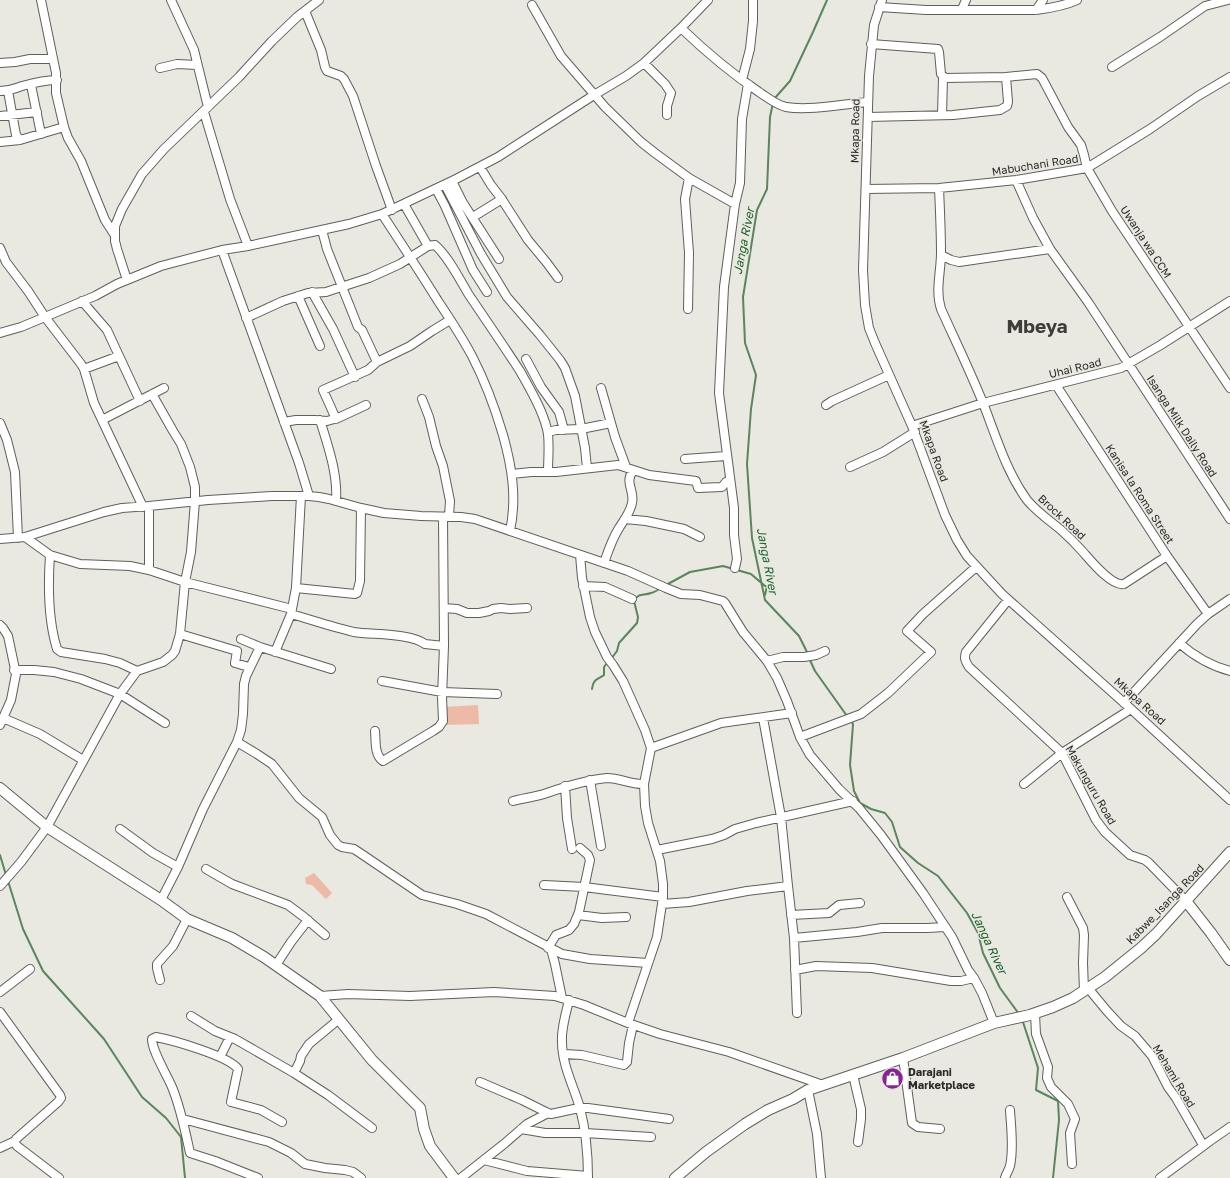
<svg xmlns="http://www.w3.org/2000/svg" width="1230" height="1178" font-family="'Golos Text',sans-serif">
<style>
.green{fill:#ecbaa6}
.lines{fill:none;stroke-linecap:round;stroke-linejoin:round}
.stream{stroke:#59865d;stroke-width:2}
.minor-casing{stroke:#615f5a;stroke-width:10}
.tertiary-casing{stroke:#615f5a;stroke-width:12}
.minor{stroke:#fff;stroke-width:8}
.tertiary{stroke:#fff;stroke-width:10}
.labels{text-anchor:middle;stroke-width:3;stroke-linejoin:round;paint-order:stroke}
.street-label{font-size:11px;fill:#2b2b28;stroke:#e9e8e1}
.poi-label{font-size:11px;font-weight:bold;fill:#2b2b28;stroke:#e9e8e1;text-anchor:start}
.water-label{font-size:12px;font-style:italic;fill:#1e622c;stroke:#e9e8e1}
.town-label{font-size:19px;font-weight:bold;fill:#3f3d38;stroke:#e9e8e1}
</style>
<rect width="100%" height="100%" fill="#e9e8e1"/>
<!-- green -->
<path class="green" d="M478,705L479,724L446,725L445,707Z
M314,873L332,893L326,899L312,885L306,884L305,878Z"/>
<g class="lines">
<!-- stream -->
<path class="stream" d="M774,99L790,81L813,32L827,0
M773,103L770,117L767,189L757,210L743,297L745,343L756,375L751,409L747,464L752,538L765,600L799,636L808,654
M666,585L690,572L723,566L751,574L765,586H767L765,595
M809,658L815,671L847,716
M611,659L617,651L619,643L637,623L638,617L634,601C639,592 643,596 651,593C655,592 658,590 661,588
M592,689C593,679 597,680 604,675V667L608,662
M851,721L853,724L850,765L854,791L860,803L871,809L885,813L892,822L900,847L918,863L938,876L967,913L978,933L983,953L1000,988L1019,1014
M0,855L6,875
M8,881L23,929L43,971L104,1039L142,1097L166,1118L181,1137L185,1178
M1022,1019L1038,1068L1036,1090L1058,1101L1059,1120L1053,1178"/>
<defs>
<path id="minor" d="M41,0L56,73V93L64,127L68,138L81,161L105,220L114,234
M171,0L194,50L208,107
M882,0L874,25L869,76L863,270L865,305L869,328L875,343L912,426L945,515L957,540L967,556L1002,594L1131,709L1230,800
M532,5L561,56L605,107L641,142L655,153L689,178L735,204
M879,7L926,10H1036C1051,8 1064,6 1077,0
M962,9L966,0
M1036,10L1043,0
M305,11L321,50L325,67L327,71L341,76L344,79L353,96L376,166L392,210
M681,28C706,52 731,73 759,92C767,97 776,105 786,107C808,111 845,104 868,102
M871,44L938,49L939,52L941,74L945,78L1006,77
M0,63L15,62L30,59H53
M644,63L665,84L671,93L667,106V115
M1112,67L1160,37L1205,6L1228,0
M160,68L177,64L197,65
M742,80L750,49L753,21V0
M31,85L41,134
M0,91C10,91 13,89 22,86C33,83 45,80 57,80
M8,91L16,135L20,140
M204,112L230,199L248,246
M942,115L943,78
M0,116L37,112
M868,117L953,115L1000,110L1007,106L1008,102L1006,77L1037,74L1042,78L1068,127L1081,145L1084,155L1087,168L1112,211L1230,388
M0,142L20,140L64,127
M480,167L491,185L501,198L528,240L547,263L558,278
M1016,180L1033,218L1050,249L1088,302L1230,519
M452,181L463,203L499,259
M445,185L481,254L507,297L540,335L560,360L565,368L575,396L585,448L587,468
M939,188C940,210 941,232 941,253C941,272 935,290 941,309C955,340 970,371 983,403C996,436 1006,471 1027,500C1037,512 1049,520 1061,530C1069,537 1076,544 1083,552C1091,561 1112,587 1124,584L1167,556
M436,189L445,206L473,270L487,292
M866,189L939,188L978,184L1016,180L1087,168L1150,129L1198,96L1230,77
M404,204L428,246
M382,214C401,243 420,272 438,301C450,319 462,337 472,356C485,381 495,408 503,435C512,467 517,498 510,531
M473,217L502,199
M322,230L327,249L358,327L362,330L377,362
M0,248L6,262L28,291L45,317L81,364L84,369L94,403L143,507
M222,250L299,463L309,496
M941,255L951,260L959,262L1050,249
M127,280L117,249L115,241V226L122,209L142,174L164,149L239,77L272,41L297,17L319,0
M312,292L333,329L355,377
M298,296L320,346
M82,301L107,330L140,401
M688,309L689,253L685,199L689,178
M246,318L283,301L308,293L326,292L335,289L369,278L400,264L428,246L435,245C448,256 460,280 469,295C486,320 503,345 520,371C530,389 542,409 547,429C550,439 548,460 548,472
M0,333L21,327L45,317L95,296L117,284L161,266L222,250L248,246L349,224L382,214L456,179L498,157L594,95L626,76L644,63L681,28L708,0
M526,359L541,387L559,412L564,430
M84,369L119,356
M1056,385L1167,556L1208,614
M601,388L615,437L626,467
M422,399L429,417L436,446L443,466L450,501L449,516
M826,405L832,401L889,375
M336,419L323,390L368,370L377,362L410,346L432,331L450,320
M102,420L164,388
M320,420C328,446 338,474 336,501
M284,422L296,420H315L327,421L338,418L366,405
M0,423L7,440L15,472L18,538
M912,426L983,403L1121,368L1159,346L1230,301
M548,432L556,430L581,429L611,423
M685,459L726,456
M850,467L883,452L915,432
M512,474L531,472H556L618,465L649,475L696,481L698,488L722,487L726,482L729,481
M625,519L646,521L684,529L700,537
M25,537L50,555L80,564L130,566L149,570L185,582L292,609
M0,539L25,537L104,512L122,508L149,506L208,500L272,496H309L319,497L329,499L361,508L384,513L421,516L461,517L475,519L628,571L666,588L681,594L700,595L723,601L725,603L743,632L767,661L777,678L787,701L800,737L810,755L839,789L859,808L881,835L923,893L952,937L968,970L974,978L982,993L994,1023
M50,555C48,584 48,620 57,649L61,652L105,659L120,663L137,671
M580,555L582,578L590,617L595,632L607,657L613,665L623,681L645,730L651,748L644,784L645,806L648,823L660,861L663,884V897L657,937L628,1023
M604,563C608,551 612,539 619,528C624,520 630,513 632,503C635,491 624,482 633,471
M735,568L737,559L734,535V508L719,393L724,287L735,204L740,183L742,119L748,84
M149,570V506
M583,586L605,587L632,599
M296,588L355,594L357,593L360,581L361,508
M1008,600L966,652C964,658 965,661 969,667L1062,753L1096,820L1105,832L1130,855L1145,860L1149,863L1186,901
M444,608L457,609L467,613H479L489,611L493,609L501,608L510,609L527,608
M291,614C312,620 333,627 354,632C372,635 411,633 425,644L444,646
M0,625L3,628L8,636L16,674L11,700L0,725
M180,634L237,651L235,663L249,667
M241,639L260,647L331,669
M1179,643C1194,656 1211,666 1230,671
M275,652L291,614L296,588L301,496
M767,661L783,657H804L816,655L825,651
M14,670H34L54,672L81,679L120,694L165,723
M382,681L442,692L497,694
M1124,703L1197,624L1208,614L1230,599
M3,718L40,734L83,760
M763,718L781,817L788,886L794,938L797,1013
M375,731C376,740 374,755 383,761L433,731L439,727L443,721L442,697L444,646L443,517
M800,737L861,714L888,693L931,652L907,631L923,614L976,567
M237,742L257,754L272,764L299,798L322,817L330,835L338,845L342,847L354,849L363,855L422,895L457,904L486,914L562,954L590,959L648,963
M651,748L721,723L792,713
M590,780L601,846
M1024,784L1062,753L1131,709
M565,786L567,818L572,849
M513,801C524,798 536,797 547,793C567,786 586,780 607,778C620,778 632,785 644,784
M120,829L153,853L178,867
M657,850L712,839L724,835L735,829L756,823L853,801
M206,869L232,884L288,905L304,917L325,935
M544,885L584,887L663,897
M0,886L21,862L47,827L120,694L137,671L163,662L172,655L175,651L180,634L185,582L191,552L195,501V487L190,467L181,444L173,431L152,394
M1067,897L1083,928L1084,935L1083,963L1084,991
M161,900L178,867L203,809L237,742L241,730L243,714L244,684L246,676L260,647
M662,904L689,902L747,891L788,886
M578,915L602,918L626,917
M791,915L829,913L839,905L860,903
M794,938L857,932L882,928H927L945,927
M548,948L556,935L569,930L574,924L579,912L590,860L588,855L580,848
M551,949L555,964L562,998
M276,965L291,942L308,920
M795,970L816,966L872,968L951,981H961L974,978
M160,980L157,968V964L173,946L187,919
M1088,988L1107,1011L1121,1026L1135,1036L1152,1056L1168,1087L1176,1098L1203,1145
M0,992L30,969
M320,996L348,994L410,996L494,992L555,996L584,1005L628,1023L660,1034L729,1052L823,1085
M569,1000C566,1014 561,1028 562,1042C562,1065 574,1087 580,1108C586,1131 588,1154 588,1178
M0,1012L60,1095L61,1098L58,1102L16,1139L15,1143L17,1146L59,1178
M1035,1014L1036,1034L1048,1067L1047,1078L1051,1087L1068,1104L1075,1119L1070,1133L1072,1164
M191,1016L215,1031L235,1039L294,1073L328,1095L372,1128
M564,1054L582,1055L624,1065L627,1062L629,1043L633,1025
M220,1057L230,1037
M903,1058L912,1123L918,1127L940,1129
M294,1073L300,1061L301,1056L309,1044L338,1020
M853,1075L861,1109V1119L858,1142
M480,1082L522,1100L548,1113L551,1114L579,1108H588L669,1119
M808,1090L817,1134L821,1178
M183,1119L269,1142L291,1153L305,1164L325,1168L345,1170L353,1172L361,1178
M521,1129L545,1133H585L651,1137
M0,1148L15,1141
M484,1160L527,1171L588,1176
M258,1178L215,1161L190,1153C185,1130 181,1109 172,1087C167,1075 152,1051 152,1039L156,1037C172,1040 229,1056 238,1069L231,1102L261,1110L282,1122
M461,1178L504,1144L527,1124L548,1113
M1005,1178C1006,1174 1009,1170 1010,1166C1014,1149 1011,1127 1010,1110
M1160,1178L1210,1141L1230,1127"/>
<path id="tertiary" d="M0,788L47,827L161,900L187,919L232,938L264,957L320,996L372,1060L420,1108L424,1129L430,1146L454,1178
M1186,901L1211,933L1230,960
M675,1178L706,1152L745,1124L768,1110L793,1099L808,1090L903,1058L994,1023L1030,1015L1053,1007L1073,998L1105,977L1141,948L1156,934L1230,852"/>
</defs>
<!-- minor casing -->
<use href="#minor" class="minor-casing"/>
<!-- tertiary casing -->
<use href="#tertiary" class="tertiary-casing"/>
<!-- minor -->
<use href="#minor" class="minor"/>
<!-- tertiary -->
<use href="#tertiary" class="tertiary"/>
</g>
<!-- icons -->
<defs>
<symbol id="shop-disc" viewBox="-11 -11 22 22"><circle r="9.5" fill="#852690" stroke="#e9e8e1"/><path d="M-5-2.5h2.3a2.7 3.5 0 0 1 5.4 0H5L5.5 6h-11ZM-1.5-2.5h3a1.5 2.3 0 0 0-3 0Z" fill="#fff"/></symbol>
</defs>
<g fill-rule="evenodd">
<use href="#shop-disc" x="880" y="1066" width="25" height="25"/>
</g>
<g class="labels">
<!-- street labels -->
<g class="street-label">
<text transform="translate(855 131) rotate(-89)" y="4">Mkapa Road</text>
<text transform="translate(1035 165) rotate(-9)" y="4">Mabuchani Road</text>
<text transform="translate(1146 242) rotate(57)" y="4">Uwanja wa CCM</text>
<text transform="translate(1075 368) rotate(-14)" y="4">Uhai Road</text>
<text transform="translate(1182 426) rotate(57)" y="4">Isanga Milk Daily Road</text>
<text transform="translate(934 451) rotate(70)" y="4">Mkapa Road</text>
<text transform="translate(1140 494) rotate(57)" y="4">Kanisa la Roma Street</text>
<text transform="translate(1062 517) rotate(43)" y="4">Brock Road</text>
<text transform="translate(1140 701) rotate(42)" y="4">Mkapa Road</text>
<text transform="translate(1091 785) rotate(60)" y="4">Makunguru Road</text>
<text transform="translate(1165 904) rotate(-46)" y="4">Kabwe_Isanga Road</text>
<text transform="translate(1174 1076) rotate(59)" y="4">Mehami Road</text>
</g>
<!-- poi labels -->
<g class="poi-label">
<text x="908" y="1076">Darajani<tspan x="908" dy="13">Marketplace</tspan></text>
</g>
<!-- water labels -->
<g class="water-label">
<text transform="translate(744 241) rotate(-79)" y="4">Janga River</text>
<text transform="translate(767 561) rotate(79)" y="4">Janga River</text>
<text transform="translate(989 943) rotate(65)" y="4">Janga River</text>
</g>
<!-- town labels -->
<g class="town-label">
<text x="1037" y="333">Mbeya</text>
</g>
</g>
</svg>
